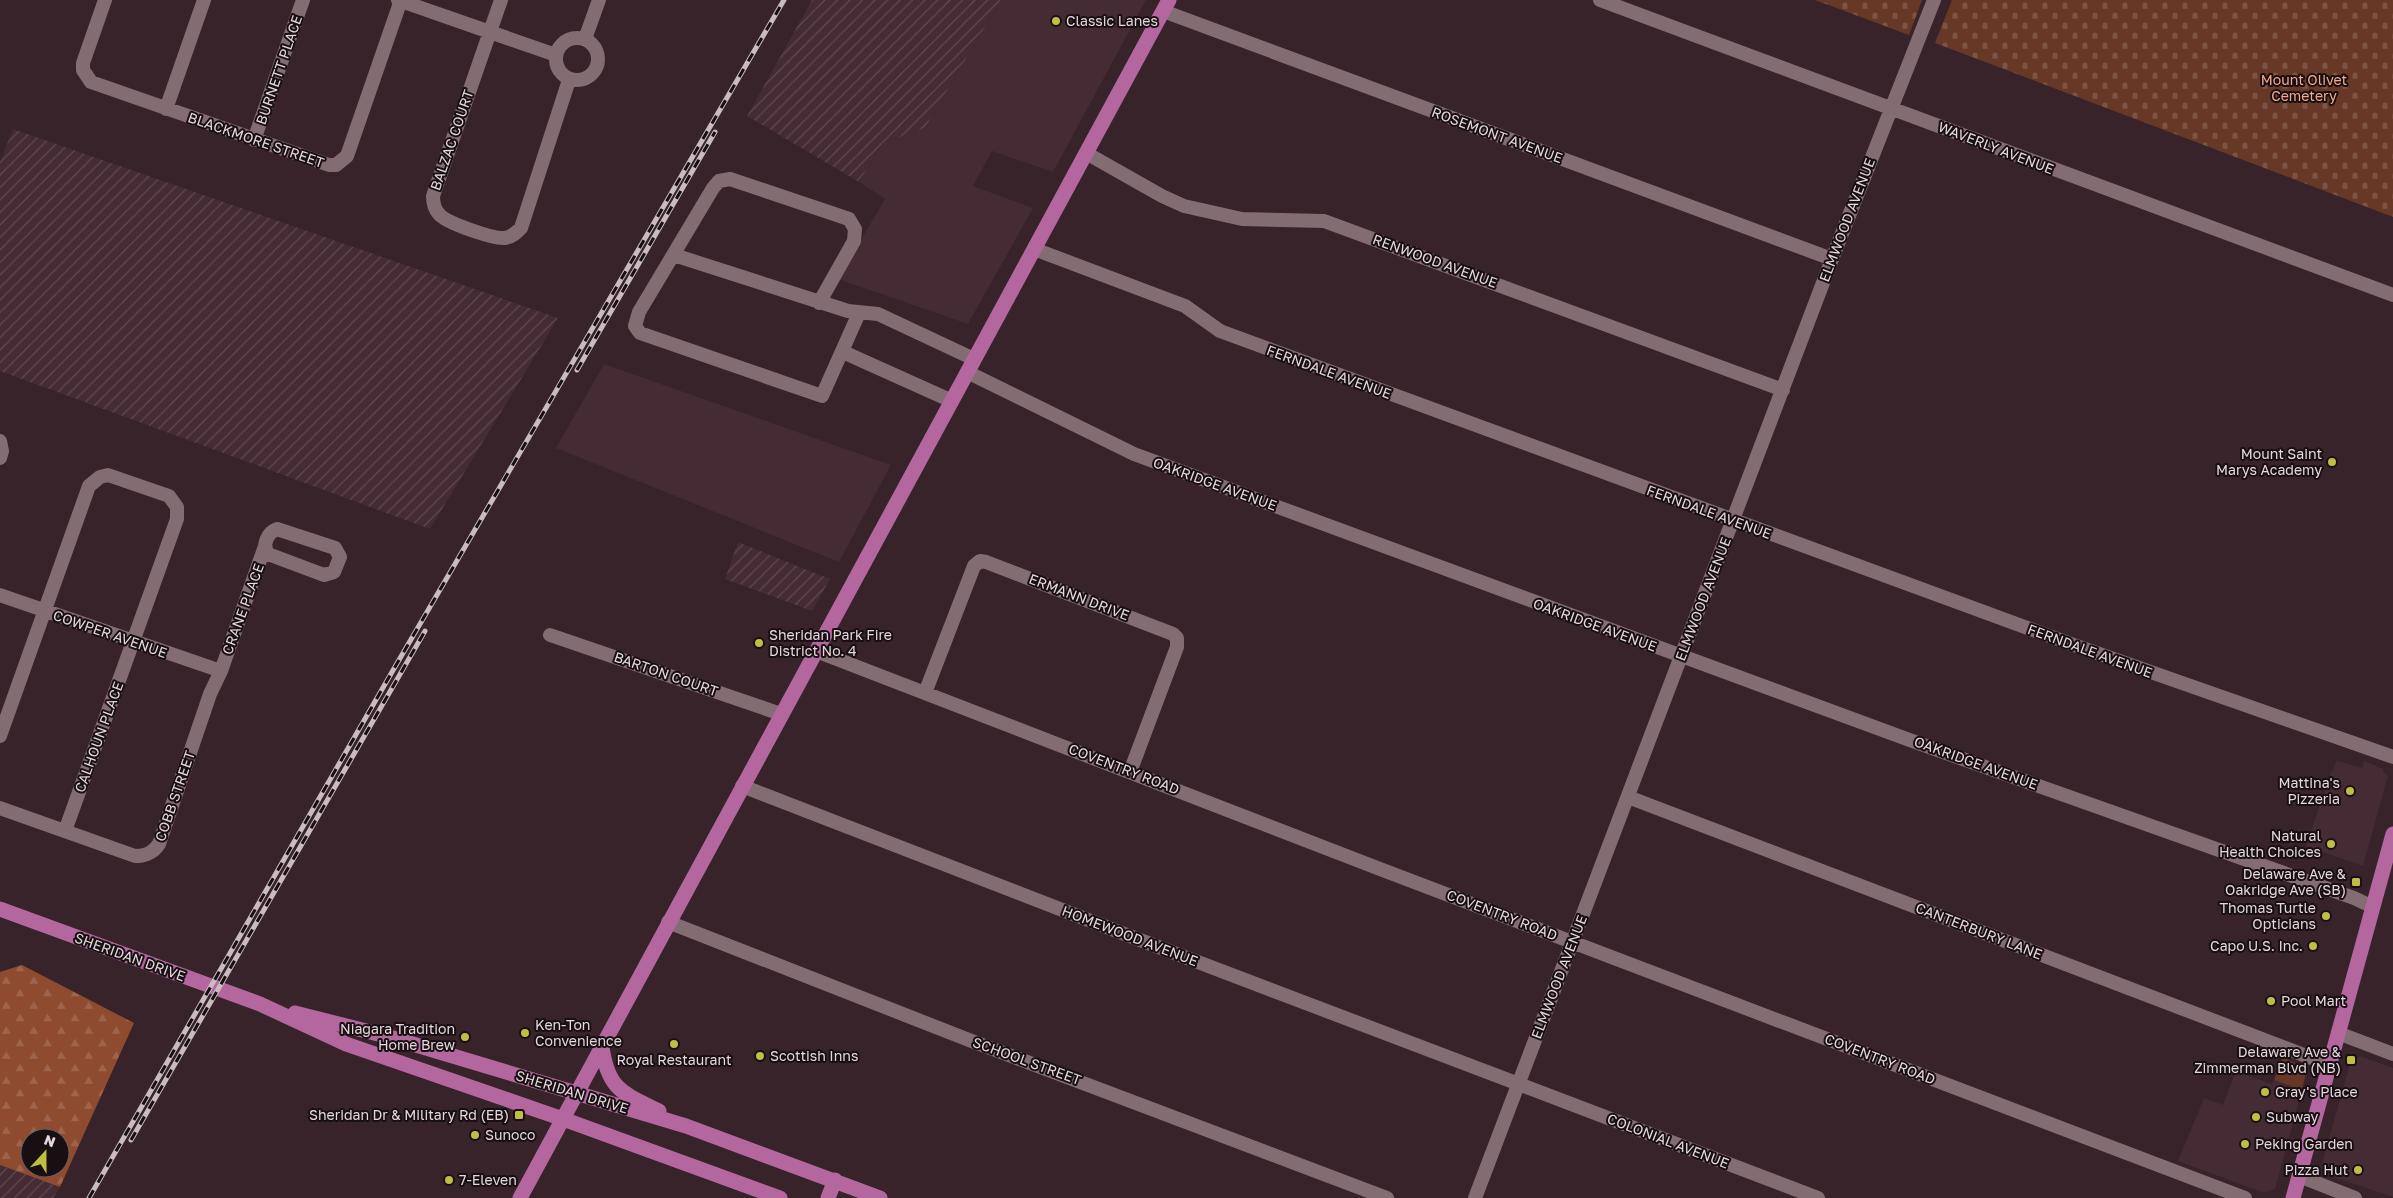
<svg xmlns="http://www.w3.org/2000/svg" width="2393" height="1198" font-family="'Golos Text',sans-serif">
<style>
.built{fill:#452b33}
.industrial{fill:url(#industrial-furrows)}
.green{fill:#673825}
.forest{fill:url(#forest-firs);fill-rule:evenodd}
.cemetery{fill:url(#cemetery-stones)}
.lines{fill:none;stroke-linecap:round;stroke-linejoin:round}
.minor{stroke:#846c73;stroke-width:14}
.major{stroke:#b3679e;stroke-width:15}
.rail-casing{stroke:#cabbc0;stroke-width:5}
.rail{stroke:#180f12;stroke-width:3;stroke-dasharray:9;stroke-linecap:butt}
.poi-dot{fill:#bfbe41;stroke:#180f12;stroke-width:2}
.labels{text-anchor:middle;stroke-width:4;stroke-linejoin:round;paint-order:stroke}
.poi-label{font-size:14px;fill:#e5d7db;stroke:#180f12;text-anchor:start}
.street-label{font-size:14px;fill:#e5d7db;stroke:#180f12}
.park-label{font-size:14px;fill:#f8a888;stroke:#180f12}
</style>
<defs>
<pattern id="industrial-furrows" width="10" height="10" patternUnits="userSpaceOnUse" patternTransform="scale(1.25)"><rect width="10" height="10" fill="#452b33"/><path d="M-1 1l2-2M0 10L10 0M9 11l2-2" fill="none" stroke="#604950"/></pattern>
<pattern id="forest-firs" width="22" height="20" patternUnits="userSpaceOnUse" patternTransform="scale(1.25)"><rect width="22" height="20" fill="#8f4b2f"/><path d="M5 1l3.5 6h-7zM16 11l3.5 6h-7z" fill="#9f644d"/></pattern>
<pattern id="cemetery-stones" width="16" height="16" patternUnits="userSpaceOnUse" patternTransform="scale(1.25)"><rect width="16" height="16" fill="#673825"/><path d="M2 7V4a2 2 0 0 1 4 0v3zM10 15v-3a2 2 0 0 1 4 0v3z" fill="#7d5444"/></pattern>
</defs>
<rect width="100%" height="100%" fill="#372329"/>
<!-- built -->
<path class="built" d="M1001,0H1146L1053,172L992,151L973,186L1033,208L968,324L838,279L885,199L859,182L883,143L925,128Z
M604,364L891,465L839,562L556,448Z
M2337,761L2362,768L2364,761L2384,769L2383,772L2388,776L2363,866L2306,846L2330,775Z
M2360,1056L2393,1068V1197L2325,1174L2321,1167L2351,1060Z
M2236,1071L2272,1084L2274,1080L2302,1090L2275,1189L2264,1193L2178,1161L2204,1098L2223,1105Z"/>
<!-- industrial -->
<path class="industrial" d="M812,0H1001L925,128L883,143L859,182L747,116Z
M13,129L558,318L430,529L0,371V162Z
M738,542L830,579L812,611L725,579Z
M0,1165L60,1187L53,1198H0Z"/>
<!-- green -->
<path class="green" d="M2283,1057L2307,1069L2302,1090L2274,1080Z"/>
<!-- forest -->
<path class="forest" d="M22,965L134,1023L60,1187L0,1165V972ZM30,1138H60V1168H30Z"/>
<!-- cemetery -->
<path class="cemetery" d="M1815,0H1922L1909,35Z
M1952,0H2393V217L1935,43Z"/>
<g class="lines">
<!-- minor -->
<path class="minor" d="M105,0L83,63V70L91,82L329,165H336L347,156L401,0
M398,0L556,55
M501,0L433,196C433,202 434,209 439,214C446,223 493,239 505,238C512,237 516,233 521,228L569,80
M1600,0L2393,295
M1163,11L1832,259
M556 59a21 21 0 1 1 42 0a21 21 0 1 1-42 0Z
M585,39L599,0
M166,109L204,0
M254,140L303,0
M1086,153L1162,196L1184,206L1242,219L1324,221L1783,390
M1034,249L1185,306L1220,331L2071,644L2393,757
M674,255L848,311L878,314L974,359
M819,303L854,241L855,229L849,219L730,179L719,181L713,188L639,312L635,326L640,333L822,396L859,313
M843,352L952,401
M967,372L1134,454L1915,742L2354,898L2373,907
M0,441L2,451L0,458
M277,529L335,548L340,557L334,572L324,575L268,554C262,545 267,533 277,529Z
M0,595L221,671
M550,635L781,714
M816,651L1380,869L2245,1198
M925,693L974,566L980,561L986,562L1173,634L1177,638V647L1130,772
M0,736L89,486L100,477L108,475L169,496L177,507V519L65,831
M742,786L1127,935L1818,1198
M1628,797L2330,1065
M0,808L135,856C146,856 153,853 159,844L210,694L221,671L265,546
M668,922L969,1040L1387,1198
M2338,1033L2393,1054
M2299,1176L2355,1198
M1475,1198L1832,259L1934,0"/>
<!-- major -->
<path class="major" d="M0,909L260,1004L346,1044L563,1119L780,1198
M295,1013L386,1036L686,1126L880,1198
M602,1047C608,1090 623,1093 659,1111
M520,1198L1169,0
M828,1198L835,1180
M2293,1198L2393,834"/>
<defs>
<path id="rail" d="M577,370L715,132
M131,1140L425,631
M89,1198L392,672L784,0"/>
</defs>
<!-- rail casing -->
<use href="#rail" class="rail-casing"/>
<!-- rail -->
<use href="#rail" class="rail"/>
</g>
<!-- markers -->
<g class="poi-dot">
<circle cx="1056" cy="21" r="5"/>
<circle cx="2332" cy="462" r="5"/>
<circle cx="759" cy="643" r="5"/>
<circle cx="2350" cy="791" r="5"/>
<circle cx="2331" cy="844" r="5"/>
<rect x="2351" y="877" width="10" height="10" rx="2.5"/>
<circle cx="2326" cy="916" r="5"/>
<circle cx="2313" cy="946" r="5"/>
<circle cx="2271" cy="1001" r="5"/>
<circle cx="525" cy="1033" r="5"/>
<circle cx="465" cy="1037" r="5"/>
<circle cx="674" cy="1044" r="5"/>
<circle cx="760" cy="1056" r="5"/>
<rect x="2346" y="1055" width="10" height="10" rx="2.5"/>
<circle cx="2265" cy="1092" r="5"/>
<rect x="514" y="1110" width="10" height="10" rx="2.5"/>
<circle cx="2256" cy="1117" r="5"/>
<circle cx="475" cy="1135" r="5"/>
<circle cx="2245" cy="1144" r="5"/>
<circle cx="2358" cy="1170" r="5"/>
<circle cx="449" cy="1180" r="5"/>
</g>
<g class="labels">
<!-- poi labels -->
<g class="poi-label">
<text x="1066" y="26">Classic Lanes</text>
<text x="2322" y="459" text-anchor="end">Mount Saint<tspan x="2322" dy="16">Marys Academy</tspan></text>
<text x="769" y="640">Sheridan Park Fire<tspan x="769" dy="16">District No. 4</tspan></text>
<text x="2340" y="788" text-anchor="end">Mattina's<tspan x="2340" dy="16">Pizzeria</tspan></text>
<text x="2321" y="841" text-anchor="end">Natural<tspan x="2321" dy="16">Health Choices</tspan></text>
<text x="2346" y="879" text-anchor="end">Delaware Ave &amp;<tspan x="2346" dy="16">Oakridge Ave (SB)</tspan></text>
<text x="2316" y="913" text-anchor="end">Thomas Turtle<tspan x="2316" dy="16">Opticians</tspan></text>
<text x="2303" y="951" text-anchor="end">Capo U.S. Inc.</text>
<text x="2281" y="1006">Pool Mart</text>
<text x="535" y="1030">Ken-Ton<tspan x="535" dy="16">Convenience</tspan></text>
<text x="455" y="1034" text-anchor="end">Niagara Tradition<tspan x="455" dy="16">Home Brew</tspan></text>
<text x="2341" y="1057" text-anchor="end">Delaware Ave &amp;<tspan x="2341" dy="16">Zimmerman Blvd (NB)</tspan></text>
<text x="770" y="1061">Scottish Inns</text>
<text x="674" y="1065" text-anchor="middle">Royal Restaurant</text>
<text x="2275" y="1097">Gray's Place</text>
<text x="509" y="1120" text-anchor="end">Sheridan Dr &amp; Military Rd (EB)</text>
<text x="2266" y="1122">Subway</text>
<text x="485" y="1140">Sunoco</text>
<text x="2255" y="1149">Peking Garden</text>
<text x="2348" y="1175" text-anchor="end">Pizza Hut</text>
<text x="459" y="1185">7-Eleven</text>
</g>
<!-- street labels -->
<g class="street-label">
<text transform="translate(279 70) rotate(-71)" y="5">BURNETT PLACE</text>
<text transform="translate(1497 135) rotate(20)" y="5">ROSEMONT AVENUE</text>
<text transform="translate(256 140) rotate(19)" y="5">BLACKMORE STREET</text>
<text transform="translate(452 140) rotate(-71)" y="5">BALZAC COURT</text>
<text transform="translate(1996 148) rotate(21)" y="5">WAVERLY AVENUE</text>
<text transform="translate(1847 220) rotate(-69)" y="5">ELMWOOD AVENUE</text>
<text transform="translate(1435 261) rotate(20)" y="5">RENWOOD AVENUE</text>
<text transform="translate(1329 372) rotate(20)" y="5">FERNDALE AVENUE</text>
<text transform="translate(1215 484) rotate(20)" y="5">OAKRIDGE AVENUE</text>
<text transform="translate(1709 512) rotate(20)" y="5">FERNDALE AVENUE</text>
<text transform="translate(1079 597) rotate(21)" y="5">ERMANN DRIVE</text>
<text transform="translate(1703 599) rotate(-69)" y="5">ELMWOOD AVENUE</text>
<text transform="translate(243 609) rotate(-70)" y="5">CRANE PLACE</text>
<text transform="translate(1595 625) rotate(20)" y="5">OAKRIDGE AVENUE</text>
<text transform="translate(110 634) rotate(19)" y="5">COWPER AVENUE</text>
<text transform="translate(2090 651) rotate(20)" y="5">FERNDALE AVENUE</text>
<text transform="translate(666 674) rotate(19)" y="5">BARTON COURT</text>
<text transform="translate(99 737) rotate(-70)" y="5">CALHOUN PLACE</text>
<text transform="translate(1976 763) rotate(20)" y="5">OAKRIDGE AVENUE</text>
<text transform="translate(1124 769) rotate(21)" y="5">COVENTRY ROAD</text>
<text transform="translate(175 796) rotate(-71)" y="5">COBB STREET</text>
<text transform="translate(1502 915) rotate(21)" y="5">COVENTRY ROAD</text>
<text transform="translate(1979 931) rotate(21)" y="5">CANTERBURY LANE</text>
<text transform="translate(1130 936) rotate(21)" y="5">HOMEWOOD AVENUE</text>
<text transform="translate(130 957) rotate(20)" y="5">SHERIDAN DRIVE</text>
<text transform="translate(1559 977) rotate(-69)" y="5">ELMWOOD AVENUE</text>
<text transform="translate(1880 1059) rotate(21)" y="5">COVENTRY ROAD</text>
<text transform="translate(1027 1061) rotate(20)" y="5">SCHOOL STREET</text>
<text transform="translate(572 1092) rotate(17)" y="5">SHERIDAN DRIVE</text>
<text transform="translate(1668 1141) rotate(21)" y="5">COLONIAL AVENUE</text>
</g>
<!-- park labels -->
<g class="park-label">
<text x="2304" y="85">Mount Olivet<tspan x="2304" dy="16">Cemetery</tspan></text>
</g>
</g>
<!-- north arrow -->
<g transform="translate(45 1153) rotate(21)"><circle r="24" fill="#180f12" stroke="#6a5f62"/>
<path d="M0-4L9 19L0 12L-9 19Z" fill="#bfbe41"/>
<text y="-8" font-size="14" font-weight="bold" text-anchor="middle" fill="#e5d7db">N</text>
</g>
</svg>
